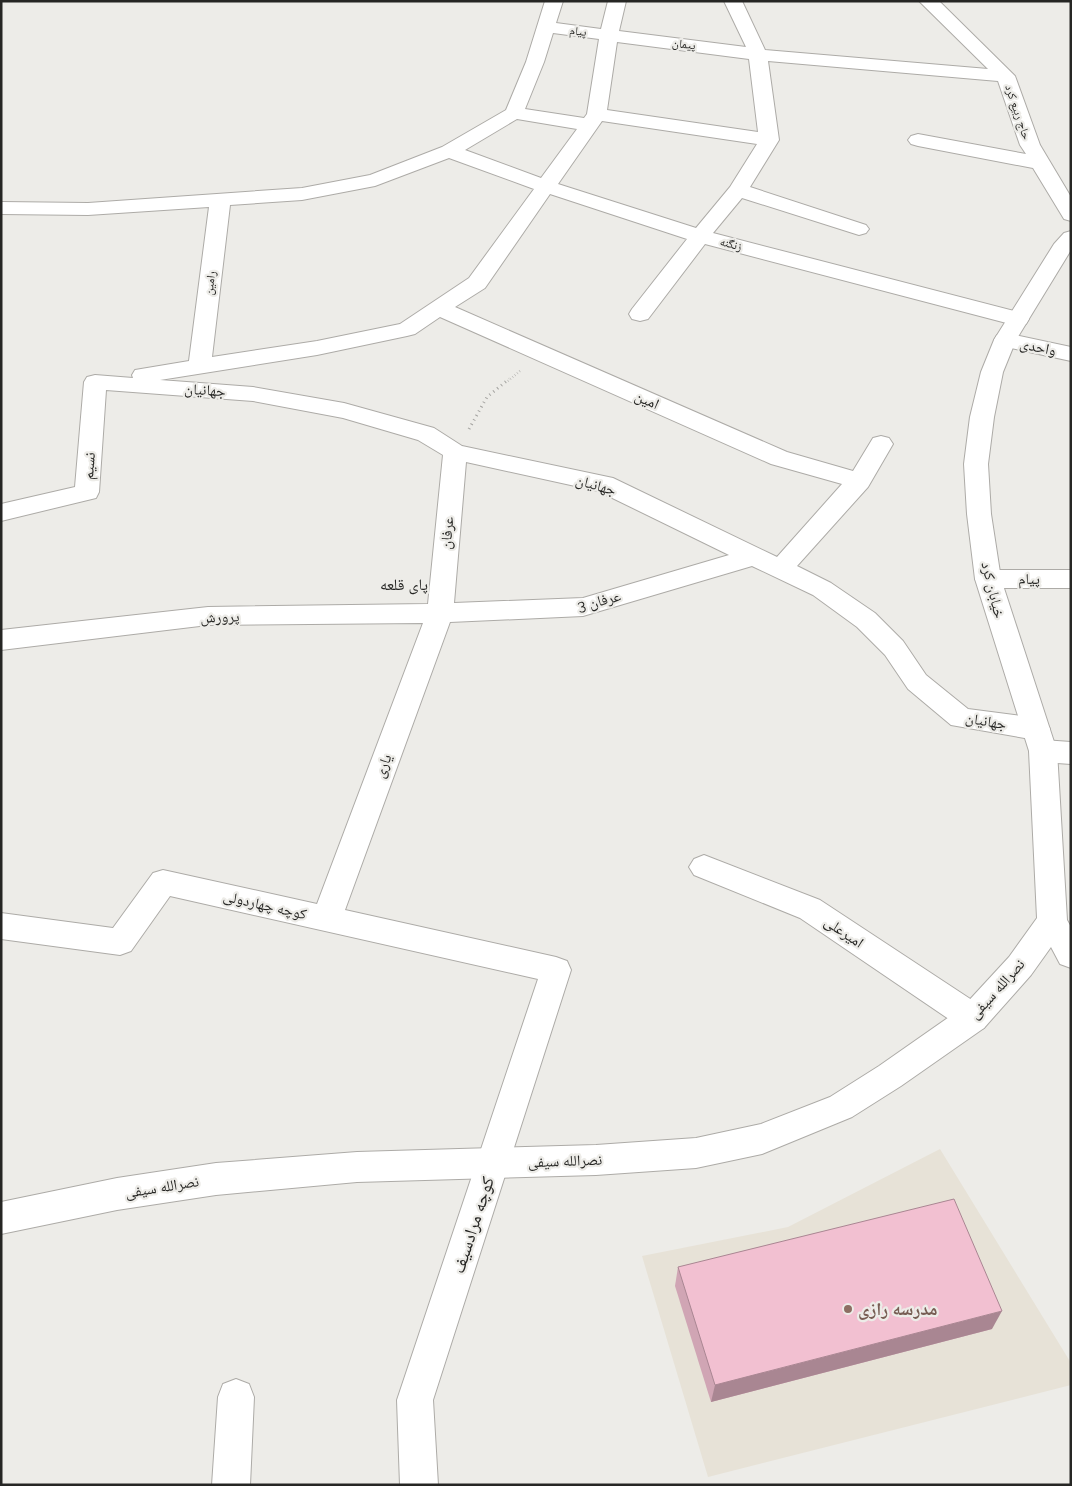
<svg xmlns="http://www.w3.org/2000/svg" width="1072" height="1486" font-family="Raleway,'Noto Naskh Arabic',sans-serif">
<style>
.built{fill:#e7e2d7}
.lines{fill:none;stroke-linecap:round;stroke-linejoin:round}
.minor-casing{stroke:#adaba7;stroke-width:2}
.tertiary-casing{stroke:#adaba7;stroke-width:2}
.path-far1{stroke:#a4a3a0;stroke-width:2.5;stroke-dasharray:0.5 2.5;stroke-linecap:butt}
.path{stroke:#a4a3a0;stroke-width:3;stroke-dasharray:1 4;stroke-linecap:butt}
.minor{fill:#fff;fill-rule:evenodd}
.tertiary{fill:#fff;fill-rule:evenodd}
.wall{fill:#d0a5b4}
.shaded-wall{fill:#a98692}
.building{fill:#f2c0d1;stroke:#a98692}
.education-dot{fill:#8d6e63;stroke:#edece8;stroke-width:2}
.labels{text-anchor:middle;stroke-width:4.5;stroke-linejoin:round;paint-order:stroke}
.far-street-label{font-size:12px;fill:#262624;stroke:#edece8}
.street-label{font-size:15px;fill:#262624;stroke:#edece8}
.neighbourhood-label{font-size:16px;fill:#262624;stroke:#edece8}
.near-street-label{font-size:18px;fill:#262624;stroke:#edece8}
.near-education-label{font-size:18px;font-weight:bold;fill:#785e54;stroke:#edece8;text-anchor:start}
</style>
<rect width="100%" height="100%" fill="#edece8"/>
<!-- built -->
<path class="built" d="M940,1149L1071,1363V1385L708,1477L642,1256L788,1227Z"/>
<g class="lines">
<defs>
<path id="minor" d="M545,1H563L556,23L601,29L608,1H626L619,31L746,47L724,1H742L765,50L988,69L919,1H939L1015,76L1040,145L1071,197V221L1064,219L1033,168L918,146L911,144L908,140L911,136L918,134L1026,154L1020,145L998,81L768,61L779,140L750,187L866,225L869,229L866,233L859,235L742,198L713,233L1026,314L1029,319L1026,324L1018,326L705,244L648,319L640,321L632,319L629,314L632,309L687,239L550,194L485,288L455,307L787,452L853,471L873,438L881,436L889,438L893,444L868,487L797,566L831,583L875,613L903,641L926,675L968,709L1036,718L1046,722L1050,729L1046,736L1036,740L951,725L908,689L885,655L857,627L813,595L752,566L583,616L450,622L345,910L556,957L567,961L571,970L433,1400L438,1485H400L397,1400L538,979L170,896L131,951L120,955L1,939V913L113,928L153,873L163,870L317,904L423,623L208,625L1,650V630L208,607L428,604L443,455L418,440L343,418L253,401L106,390L99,492L96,498L1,521V504L75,487L84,382L87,377L95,375L133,378L132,375L135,370L189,361L209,207L88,215L1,214V202L88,203L302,188L370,175L442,147L506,110L526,62ZM553,33L599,39L587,114L584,118L525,109L544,62ZM617,42L749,59L758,132L607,110ZM517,119L577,129L541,178L465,150ZM602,121L757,144L730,187L696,228L558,184ZM449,158L534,189L469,278L400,324L317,341L212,357L230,205L302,200L375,186ZM440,317L771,464L842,484L777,557L613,478L462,446L434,428L344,403L253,387L160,380L317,355L407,336L415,334ZM466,462L598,491L729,555L583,598L454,603Z
M1005,333L1071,347V361L997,345L994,340L997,335Z
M988,570H1071V588H988L979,585L975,579L979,573Z
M1043,740L1071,742V764L1043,762L1033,759L1029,751L1033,743Z
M704,855L820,900L984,1008L989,1018L984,1028L973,1032L962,1028L800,918L694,875L689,867L694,859Z
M236,1379L249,1384L254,1397L250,1485H212L218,1397L223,1384Z"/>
<path id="tertiary" d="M1071,231V250L1016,340L1003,372L994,417L988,464L991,514L1001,579L1057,751L1067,920L1071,927V968L1060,964L1051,947L1031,975L984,1028L901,1086L852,1117L762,1154L696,1168L596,1175L357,1182L216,1195L117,1210L1,1234V1202L117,1178L216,1163L357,1152L596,1145L696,1138L761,1124L830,1097L879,1066L962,1008L1009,957L1037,918L1029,751L975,579L967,514L964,464L970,417L981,372L994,340L1054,244L1064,233Z"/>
</defs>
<!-- minor casing -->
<use href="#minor" class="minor-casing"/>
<!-- tertiary casing -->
<use href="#tertiary" class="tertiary-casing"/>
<!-- path-far1 -->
<path class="path-far1" d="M508,381L520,371"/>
<!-- path -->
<path class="path" d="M469,429L487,397L509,379"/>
<!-- minor -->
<use href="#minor" class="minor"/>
<!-- tertiary -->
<use href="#tertiary" class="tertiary"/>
</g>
<!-- wall -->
<path class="wall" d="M678,1267L992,1329L711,1402L675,1286Z"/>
<!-- shaded-wall -->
<path class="shaded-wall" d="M1002,1311L992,1329L711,1402L715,1385Z"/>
<!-- building -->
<path class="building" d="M954,1199L1002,1311L715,1385L678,1267Z"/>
<!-- markers -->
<circle class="education-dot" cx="848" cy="1309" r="5"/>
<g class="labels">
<!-- far-street labels -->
<g class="far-street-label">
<text transform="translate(578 31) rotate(7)" y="4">پیام</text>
<text transform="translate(684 44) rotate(7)" y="4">پیمان</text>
<text transform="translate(1018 112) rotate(71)" y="4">حاج ربیع کرد</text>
<text transform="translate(731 244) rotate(15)" y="4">زنگنه</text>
<text transform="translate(210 283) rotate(-83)" y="4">رامین</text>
</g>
<!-- street labels -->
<g class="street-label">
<text transform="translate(1038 347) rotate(12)" y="5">واحدی</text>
<text transform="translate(205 390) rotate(4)" y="5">جهانیان</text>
<text transform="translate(647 400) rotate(24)" y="5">امین</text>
<text transform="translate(89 466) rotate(-86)" y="5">نسیم</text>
<text transform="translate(596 485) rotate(16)" y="5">جهانیان</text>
<text transform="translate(447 533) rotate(-85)" y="5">عرفان</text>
<text x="1029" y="584">پیام</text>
<text transform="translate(993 590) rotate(76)" y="5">خیابان کرد</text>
<text transform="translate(599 601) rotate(-14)" y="5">عرفان 3</text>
<text transform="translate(220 617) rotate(-2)" y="5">پرورش</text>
<text transform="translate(986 721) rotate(10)" y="5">جهانیان</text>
<text transform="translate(383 766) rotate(-70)" y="5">یاری</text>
<text transform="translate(265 905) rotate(13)" y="5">کوچه چهاردولی</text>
<text transform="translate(844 932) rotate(34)" y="5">امیرعلی</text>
<text transform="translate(997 989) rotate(-48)" y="5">نصرالله سیفی</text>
<text transform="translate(565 1161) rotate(-2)" y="5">نصرالله سیفی</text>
<text transform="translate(162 1187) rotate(-9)" y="5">نصرالله سیفی</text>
</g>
<!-- neighbourhood labels -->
<g class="neighbourhood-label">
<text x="404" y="590">پای قلعه</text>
</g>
<!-- near-street labels -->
<g class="near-street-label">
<text transform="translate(473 1225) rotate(-72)" y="6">کوچه مرادسیف</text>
</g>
<!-- near-education labels -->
<g class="near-education-label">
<text x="858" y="1315">مدرسه رازی</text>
</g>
</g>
<!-- border -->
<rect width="1072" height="1486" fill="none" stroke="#262624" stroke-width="5"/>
</svg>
